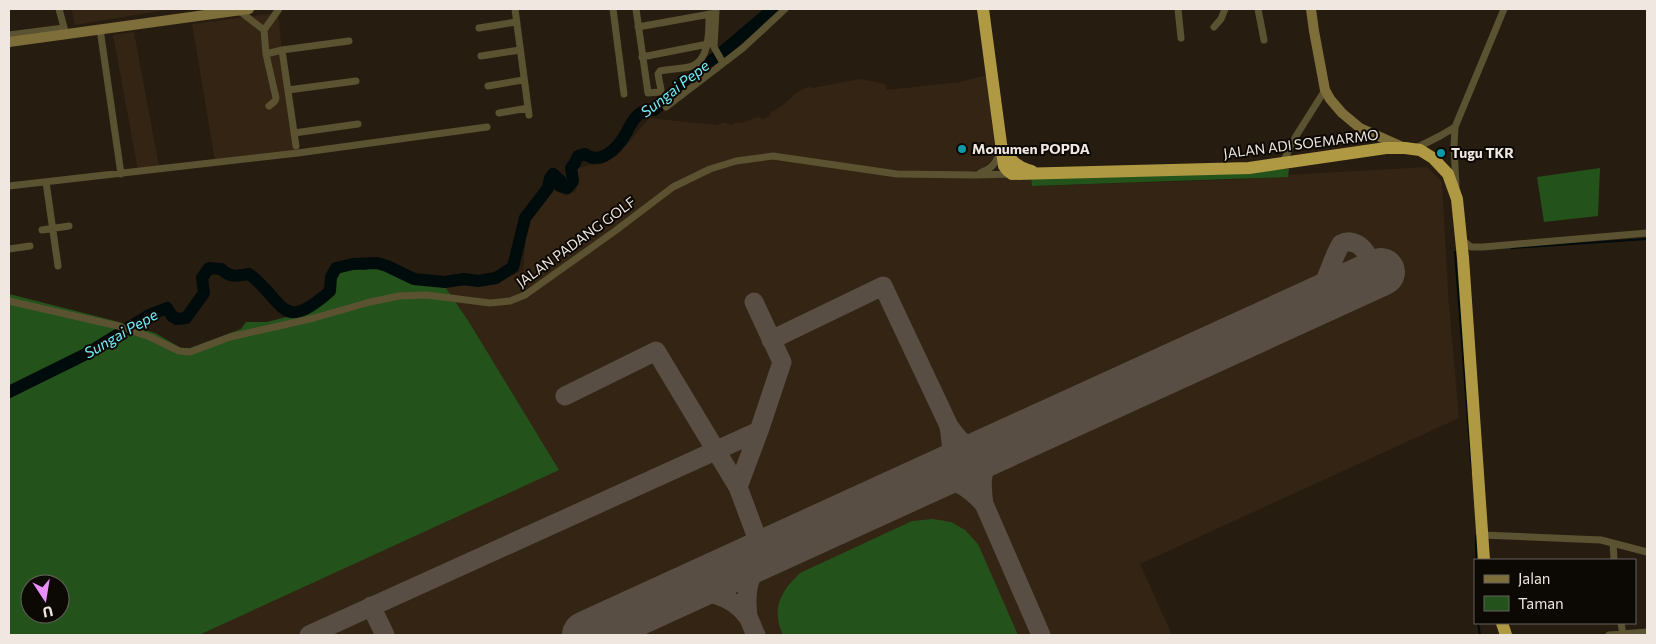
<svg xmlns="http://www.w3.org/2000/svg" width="1656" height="644" font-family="Commissioner,sans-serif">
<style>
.built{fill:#332413;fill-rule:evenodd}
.green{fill:#23531b;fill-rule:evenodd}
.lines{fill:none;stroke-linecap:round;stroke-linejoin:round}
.stream{stroke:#000b0c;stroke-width:2}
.river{stroke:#000b0c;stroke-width:12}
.taxiway{stroke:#584e44;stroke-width:19}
.runway{stroke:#584e44;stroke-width:48}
.street{stroke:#5b5232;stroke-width:7}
.secondary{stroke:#7d6e3a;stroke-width:10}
.highway{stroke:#b09943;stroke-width:12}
.culture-dot{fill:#0f9aa8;stroke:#0c0804;stroke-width:2}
.labels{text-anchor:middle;stroke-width:4;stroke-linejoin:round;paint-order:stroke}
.street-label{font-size:14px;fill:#efe7e0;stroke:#0c0804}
.poi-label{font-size:14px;font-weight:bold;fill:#efe7e0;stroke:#0c0804;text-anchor:start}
.water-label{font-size:15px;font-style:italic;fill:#74eefc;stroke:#0c0804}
</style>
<rect width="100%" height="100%" fill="#271c10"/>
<!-- built -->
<path class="built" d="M71,9H172L75,25Z
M278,13L286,90L296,151L215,161L192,24Z
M134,32L159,166L138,171L113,35Z
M987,75L994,141V158L982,169L972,171L973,177L1031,176L1033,186L1248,179L1249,177L1427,167L1442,182L1448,292L1459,418L1140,564L1172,635H9V294L119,322L155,333L181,348H190L241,329L246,322H267L310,311L312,299L322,298L327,291L332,273L349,267L364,270L374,268L427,275L428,284L460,286L495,283L523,270L527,223L551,189L566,196L576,191L577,169L589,165L602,164L618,155L649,118L717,125L724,122L731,125L737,122L741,123L758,117L763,119L770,116L771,112L782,106L797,92L810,86L812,88L860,79L885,84L886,90L960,82ZM30,584H60V614H30Z"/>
<!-- green -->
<path class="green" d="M1600,168L1598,216L1544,222L1537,177Z
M1289,169L1288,177L1032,186L1031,177Z
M349,267L364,270L374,268L427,275L428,284H443L469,322L559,470L199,635H9V294L119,322L155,333L181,348H190L241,329L246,322H267L310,311L312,299L322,298L327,291L332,273ZM30,584H60V614H30Z
M933,519L951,522L965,530L978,544L1018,635H783C771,609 780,592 800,573L912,521Z"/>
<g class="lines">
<!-- stream -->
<path class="stream" d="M1512,248L1647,239
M1458,252H1455L1472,471
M1476,560V536
M1475,574V601
M1478,623L1480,635"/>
<!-- river -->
<path class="river" d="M9,392L86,354L149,315L167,308L172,316L177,319L186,318L204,293L202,278L209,268L221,269C230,278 237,276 249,274C285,301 281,335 330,291L331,277L336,268L353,264L377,263L387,266L414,279L445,282L464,279L478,281L496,278L513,267L525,218L548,188L550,178L553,174L560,180V186L567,188L573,181L571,168L575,163L578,156L585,154C598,164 612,153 621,141C628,133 631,118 642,112C645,110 650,110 654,110L773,9"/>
<!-- taxiway -->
<path class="taxiway" d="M1309,304C1327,288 1329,264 1341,244C1364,232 1386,276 1358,295C1354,298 1349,300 1343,300C1337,301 1330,299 1324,298
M771,340L883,286L949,426C962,445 971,453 996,448
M565,396L656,351L738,487
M759,431L738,487L763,554
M996,448C982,471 980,477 984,504L1041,635
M928,479C955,479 966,484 984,504
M928,479C953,463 954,456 949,427
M681,592C707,591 731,594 748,617C751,622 753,630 756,635
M371,606L385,635
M748,617C744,583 750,569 778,548
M309,635L759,431L782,362L754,302"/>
<!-- runway -->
<path class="runway" d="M586,635L1381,272"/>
<!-- street -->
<path class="street" d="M59,9L65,31
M515,9L529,115
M613,9L624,94
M636,9L648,93L659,92L661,90L658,74L660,71C670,69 680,69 689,67C710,62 709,31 709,14
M1178,9L1181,38
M1258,9L1264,40
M238,10L264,30L266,54L276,98L275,101L269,106
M716,11L714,47L723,63
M638,27L716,13
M1214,27L1221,19L1225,9
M479,28L516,22
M100,29L121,174
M264,30L279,9
M9,35L64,28
M282,50L296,146
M266,54L282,50L349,41
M481,56L520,50
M642,57L708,44
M488,86L523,80
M288,90L356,81
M666,107L743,48L785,9
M499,113L528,108
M294,133L358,124
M1416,148L1440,136L1455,127
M1282,164L1296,136L1325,90
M980,173C991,169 997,163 1000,151
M46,182L58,266
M9,186L298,153L487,127
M1456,186L1454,146L1455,127L1504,9
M42,230L69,226
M1461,239L1471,247H1483L1647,233
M9,249L30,246
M9,301L118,326L150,337L179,351L190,352L230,337L314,318L370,302L399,296L427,295L490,303L510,301L525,295L615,231L673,187L710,169L736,161L773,156L897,174L975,175L1012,174
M1482,535L1601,540L1647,552
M1613,543L1614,560
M1621,623L1623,635
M1609,635L1647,632"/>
<!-- secondary -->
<path class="secondary" d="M1311,9L1314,31L1325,90L1330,99L1342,113L1360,128L1405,148
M9,42L249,9"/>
<!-- highway -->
<path class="highway" d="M983,9L1004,166L1007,170L1012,174L1249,168L1386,148H1405L1420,150L1433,158L1448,174L1457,199L1463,258L1484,560
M1002,147C1009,160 1018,168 1032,171
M1502,623L1506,635"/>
</g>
<!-- markers -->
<g class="culture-dot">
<circle cx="962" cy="149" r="5"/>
<circle cx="1441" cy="153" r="5"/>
</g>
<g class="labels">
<!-- street labels -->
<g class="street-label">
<text transform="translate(1301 144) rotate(-7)" y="5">JALAN ADI SOEMARMO</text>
<text transform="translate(576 242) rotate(-36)" y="5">JALAN PADANG GOLF</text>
</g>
<!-- poi labels -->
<g class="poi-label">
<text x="972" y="154">Monumen POPDA</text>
<text x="1451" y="158">Tugu TKR</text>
</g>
<!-- water labels -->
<g class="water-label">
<text transform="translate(675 89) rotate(-38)" y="5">Sungai Pepe</text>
<text transform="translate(121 334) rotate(-30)" y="5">Sungai Pepe</text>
</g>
</g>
<!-- border -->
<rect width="1656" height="644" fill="none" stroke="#efe7e0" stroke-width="20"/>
<!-- legend -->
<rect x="1474" y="559" width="162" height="65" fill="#0c0804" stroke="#67615c"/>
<rect x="1484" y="575" width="25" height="8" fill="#7d6e3a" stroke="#67615c"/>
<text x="1518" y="584" font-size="15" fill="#efe7e0">Jalan</text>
<rect x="1484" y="596" width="25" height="15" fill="#23531b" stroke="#67615c"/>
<text x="1518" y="609" font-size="15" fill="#efe7e0">Taman</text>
<!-- north arrow -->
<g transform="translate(45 599) rotate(168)"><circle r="24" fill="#0c0804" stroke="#67615c"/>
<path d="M0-4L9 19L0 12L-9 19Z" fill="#ea8dfd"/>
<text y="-8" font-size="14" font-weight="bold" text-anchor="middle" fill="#efe7e0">U</text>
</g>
</svg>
